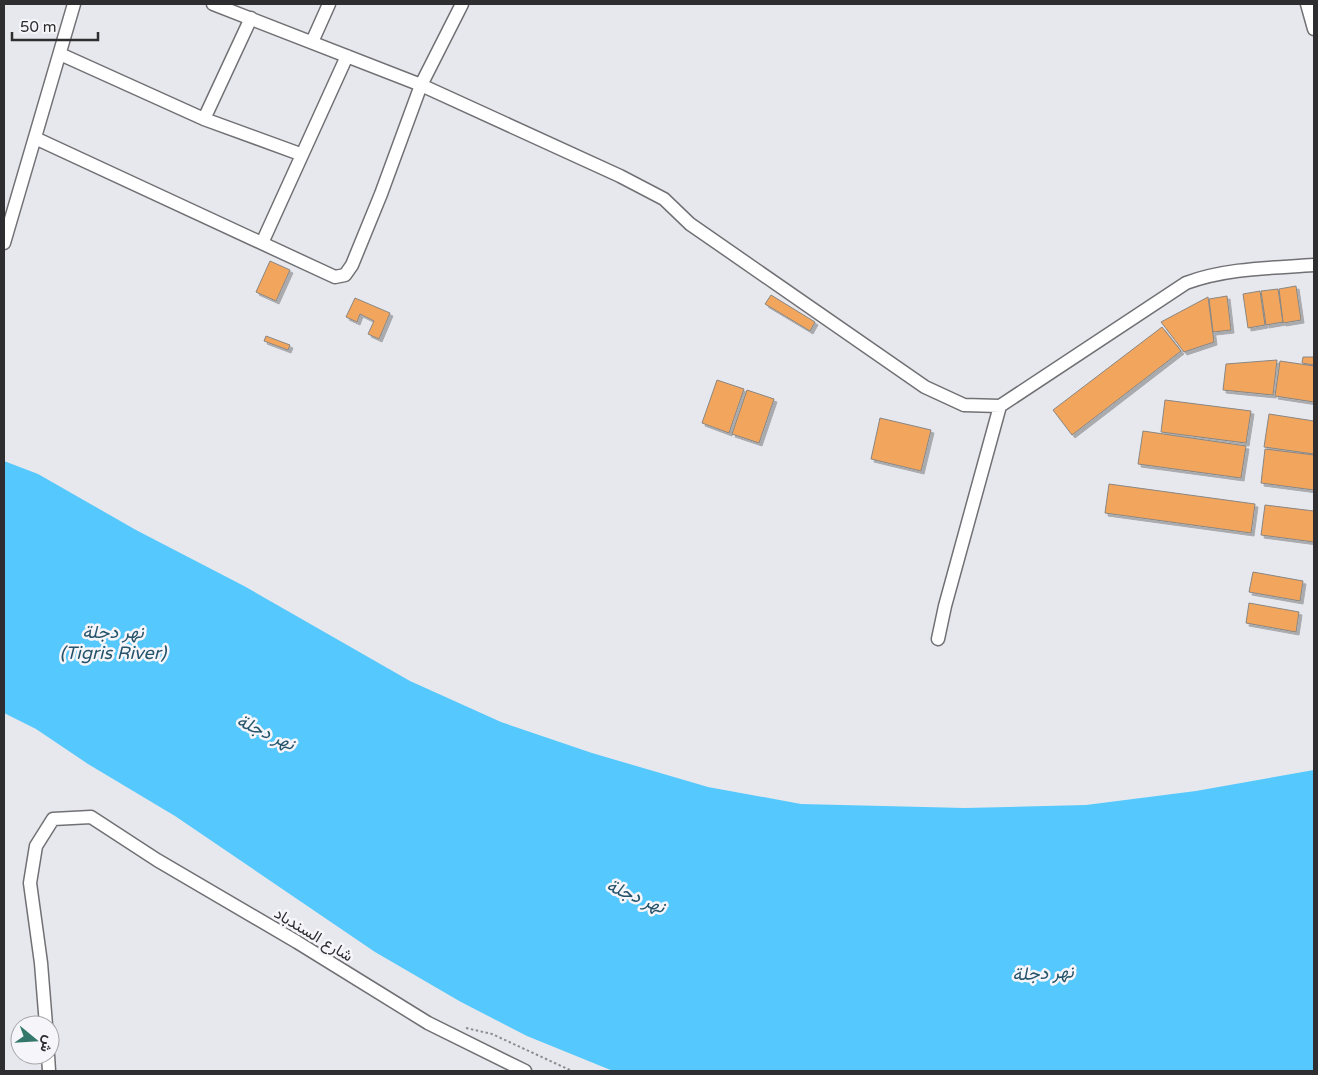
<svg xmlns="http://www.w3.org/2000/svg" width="1318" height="1075" font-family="'Varela Round',Vazirmatn,sans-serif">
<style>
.water{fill:#55c8fe}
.building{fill:#f2a55c;stroke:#898683;filter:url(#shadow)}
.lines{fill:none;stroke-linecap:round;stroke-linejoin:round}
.street-casing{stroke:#717175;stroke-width:15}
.path{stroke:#8d8d91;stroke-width:2;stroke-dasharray:2.5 2.5;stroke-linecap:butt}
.street{stroke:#fff;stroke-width:12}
.labels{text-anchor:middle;stroke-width:5;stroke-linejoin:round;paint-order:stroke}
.street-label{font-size:16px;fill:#2e2e30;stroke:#f5f5fa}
.water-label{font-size:18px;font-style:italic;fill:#25546a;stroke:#f5f5fa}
</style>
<defs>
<filter id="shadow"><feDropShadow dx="3" dy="3" stdDeviation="0" flood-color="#0004"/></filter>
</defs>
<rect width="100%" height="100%" fill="#e7e8ed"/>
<!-- water -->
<path class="water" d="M4,461L38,474L136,530L244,586L410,681L501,722L592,753L708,787L801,804L965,808L1086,805L1196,791L1314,770V1071H613L527,1036L461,1002L375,952L175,816L88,764L36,729L4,713Z"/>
<!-- building -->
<path class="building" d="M270,261L290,270L276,301L256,292Z
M1296,286L1301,320L1283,323L1279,289Z
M1278,289L1283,322L1266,325L1261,291Z
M1260,291L1265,325L1248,328L1243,294Z
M771,295L815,322L810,331L765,304Z
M1227,296L1231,330L1213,332L1209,299Z
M1208,297L1214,342L1184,352L1161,322Z
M355,298L390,313L379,339L368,334L374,321L360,314L357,322L346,317Z
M1162,327L1181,351L1072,435L1053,410Z
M266,336L290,345L288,350L264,341Z
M1303,357H1314V365L1302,363Z
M1277,360L1273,395L1223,390L1226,364Z
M1280,361L1314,366V402L1275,396Z
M717,380L744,389L729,433L702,423Z
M747,390L774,399L759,443L732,434Z
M1165,400L1251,411L1246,443L1161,432Z
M1269,414L1314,421V454L1264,447Z
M880,418L931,430L921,471L871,459Z
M1143,431L1246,446L1241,478L1138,464Z
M1265,449L1314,455V490L1261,483Z
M1109,484L1255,504L1251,533L1105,513Z
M1265,505L1314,511V542L1261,535Z
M1253,572L1303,581L1300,601L1249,592Z
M1249,603L1299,612L1296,632L1246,623Z"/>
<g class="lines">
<defs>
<path id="street" d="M213,4L421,85L620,176L664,199L690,224L925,387L964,405L1000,406L1186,283C1226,268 1272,268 1314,265
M1307,4L1314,29
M312,42L329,4
M60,54L204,119L300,154
M204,119L251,18
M35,138L322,271L335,277L345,275L352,265L381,194L421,85L462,4
M4,243L74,4
M262,243L347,56
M938,639L945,606L1000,406
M46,1025L41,963L30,883L36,846L53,819L91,817L157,860L297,942L428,1023L525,1071
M48,1055L49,1071"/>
</defs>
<!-- street casing -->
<use href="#street" class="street-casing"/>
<!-- path -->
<path class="path" d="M466,1028L492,1034L572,1071"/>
<!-- street -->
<use href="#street" class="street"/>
</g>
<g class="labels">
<!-- street labels -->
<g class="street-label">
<text transform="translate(314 934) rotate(31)" y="6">شارع السندباد</text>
</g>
<!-- water labels -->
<g class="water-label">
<text x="113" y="638">نهر دجلة<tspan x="113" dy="21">(Tigris River)</tspan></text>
<text transform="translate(266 732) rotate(25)" y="6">نهر دجلة</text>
<text transform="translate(636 896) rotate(23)" y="6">نهر دجلة</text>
<text transform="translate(1043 973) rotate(-3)" y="6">نهر دجلة</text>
</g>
</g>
<!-- border -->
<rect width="1318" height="1075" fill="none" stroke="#2e2e30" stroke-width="10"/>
<!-- north arrow -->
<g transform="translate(35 1040) rotate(108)"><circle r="24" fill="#f5f5fa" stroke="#a5a5a9"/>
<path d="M0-4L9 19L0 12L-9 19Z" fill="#34786c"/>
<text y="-8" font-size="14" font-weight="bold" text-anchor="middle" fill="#2e2e30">ش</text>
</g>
<!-- scale -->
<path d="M12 32v8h86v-8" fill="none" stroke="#2e2e30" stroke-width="2.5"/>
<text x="20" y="32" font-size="15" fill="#2e2e30" stroke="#f5f5fa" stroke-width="4" paint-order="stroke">50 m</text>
</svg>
